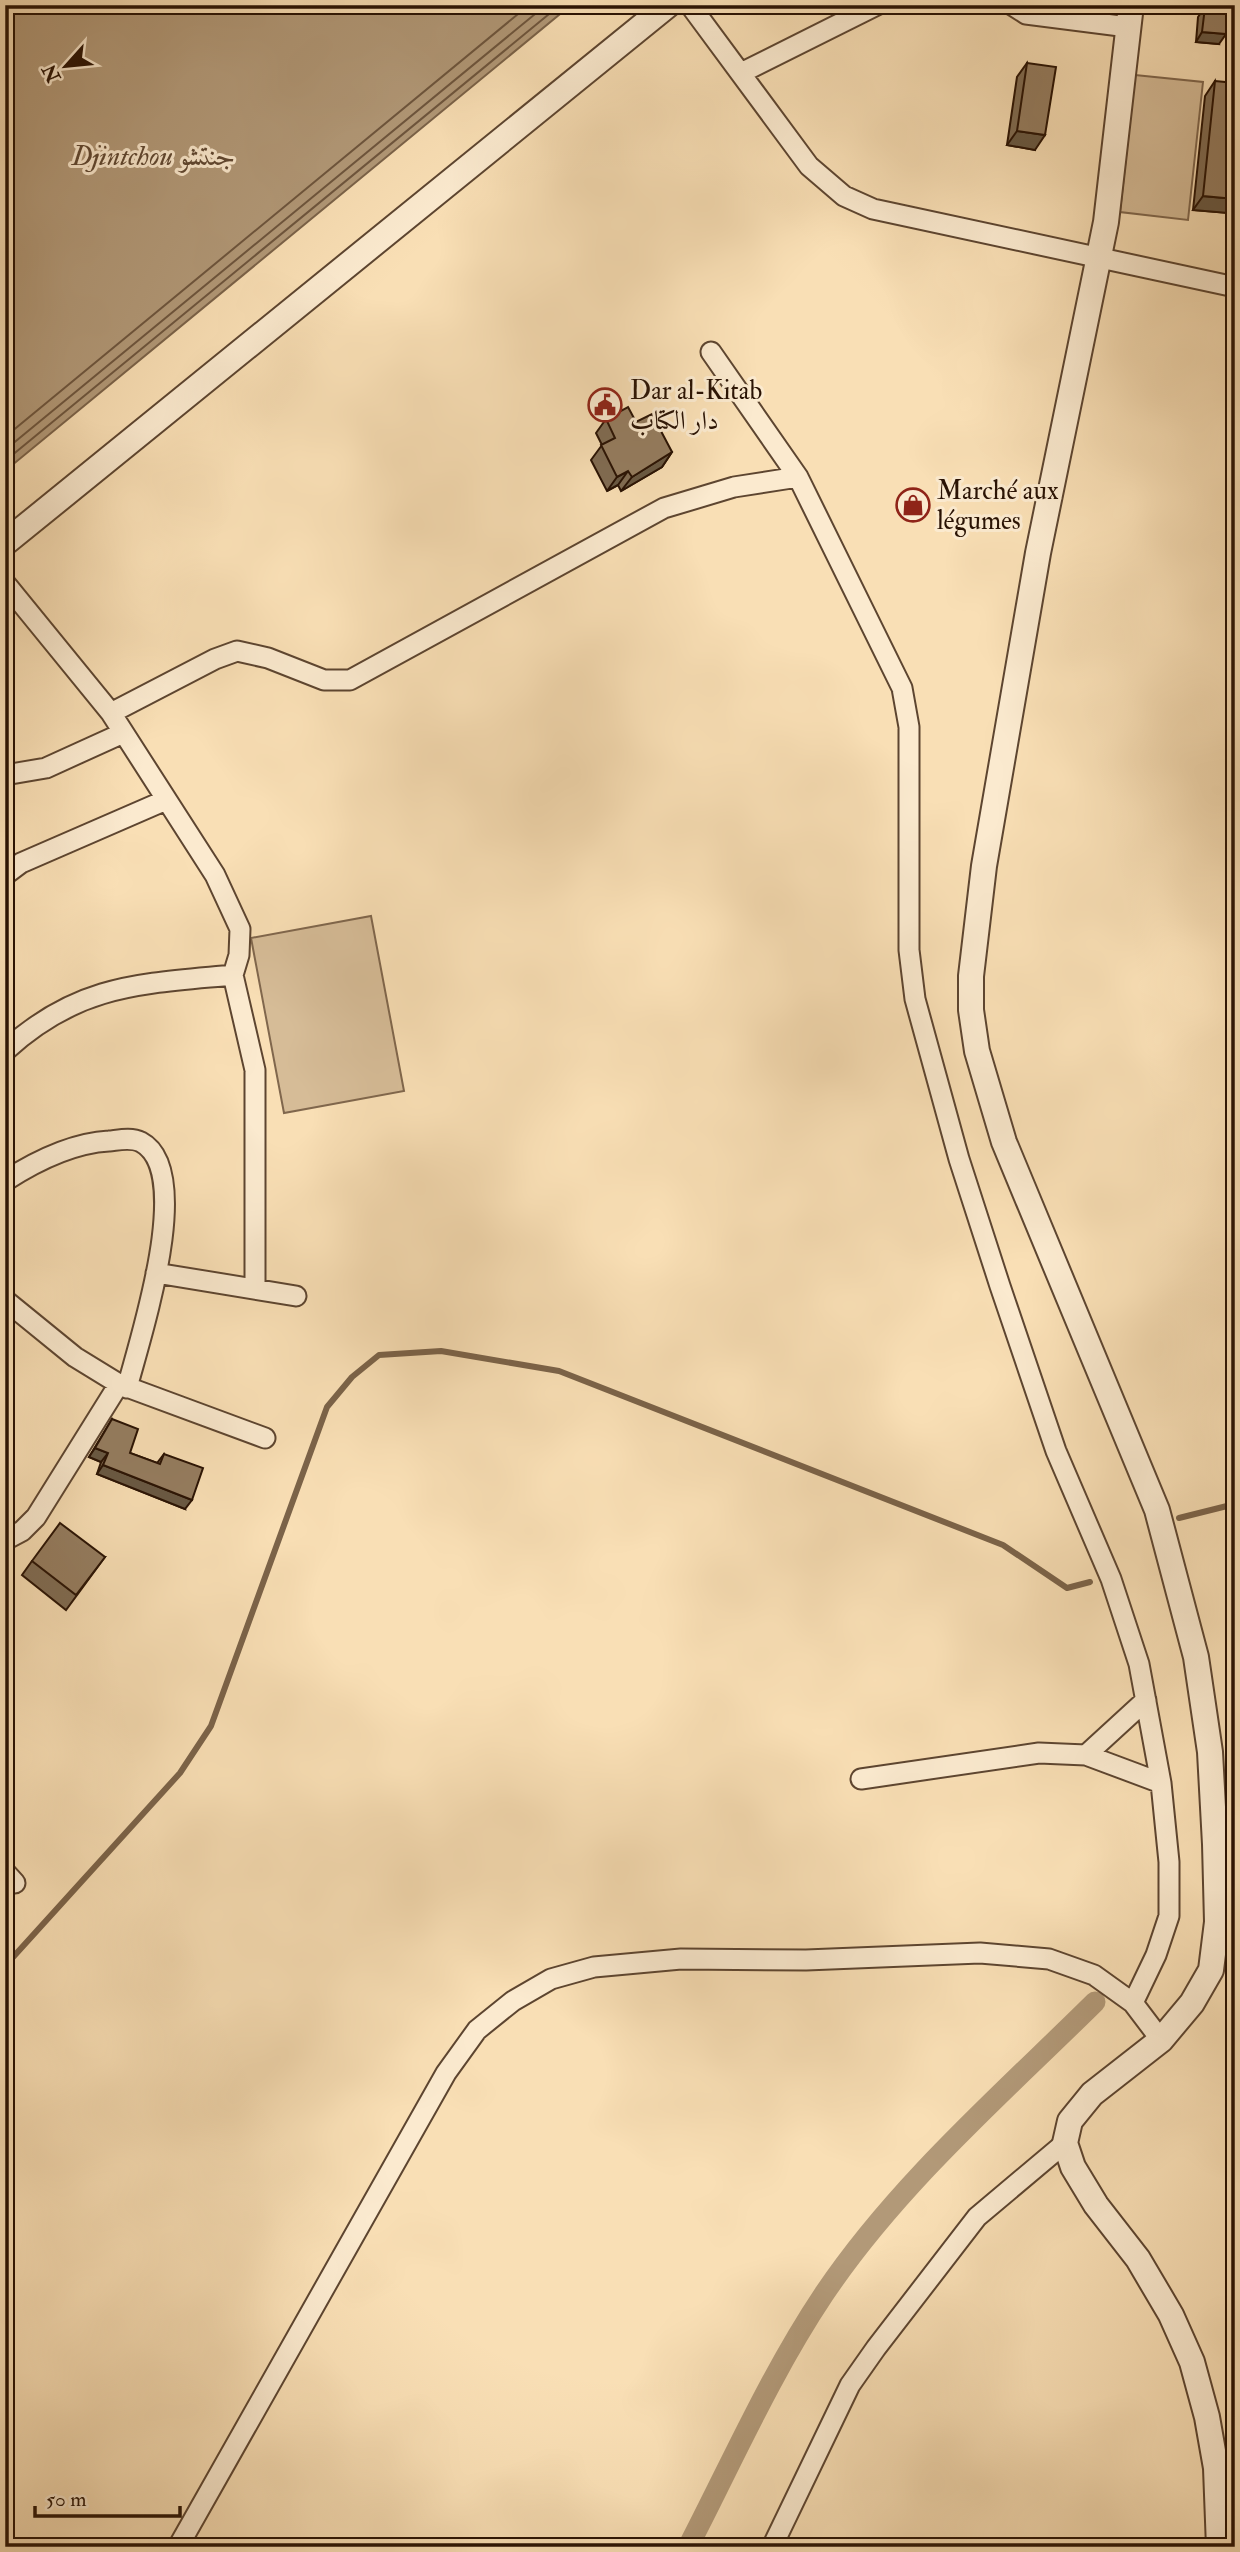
<svg xmlns="http://www.w3.org/2000/svg" width="1240" height="2552" font-family="'IM FELL Double Pica',Amiri,serif">
<style>
.green{fill:#d6bc97;stroke:#80674d;stroke-width:2}
.water{fill:#b29978;stroke:#7b6349;stroke-width:2}
.lines{fill:none;stroke-linecap:round;stroke-linejoin:round}
.shore{stroke:#6e563e;stroke-width:2}
.stream{stroke:#7b6349;stroke-width:6}
.canal{stroke:#b29978;stroke-width:21}
.minor-casing{stroke:#5d4530;stroke-width:23}
.tertiary-casing{stroke:#5d4530;stroke-width:28}
.minor{stroke:#fbeacf;stroke-width:19}
.tertiary{stroke:#fbeacf;stroke-width:24}
.wall{fill:#806c53;stroke:#291203;stroke-width:2}
.shaded-wall{fill:#685843;stroke:#291203;stroke-width:2}
.building{fill:#957d60;stroke:#291203;stroke-width:2}
.labels{text-anchor:middle;stroke-width:6;stroke-linejoin:round;paint-order:stroke}
.poi-label{font-size:26px;fill:#291203;stroke:#fbeacf;text-anchor:start}
.water-label{font-size:28px;font-style:italic;fill:#604832;stroke:#fbeacf}
</style>
<rect width="100%" height="100%" fill="#f9dfb5"/>
<filter id="stains"><feTurbulence type="fractalNoise" baseFrequency=".00286" numOctaves="4"/><feColorMatrix values="0 0 0 0 .2 0 0 0 0 .09 0 0 0 0 .02 0 0 0 .5 -.17"/></filter>
<radialGradient id="worn" r=".72"><stop offset=".6" stop-color="#630" stop-opacity="0"/><stop offset="1" stop-color="#630" stop-opacity=".3"/></radialGradient>
<!-- green -->
<path class="green" d="M1135,75L1203,82L1188,220L1120,212Z
M371,916L404,1091L284,1113L251,938Z"/>
<!-- water -->
<path class="water" d="M5,5H571L5,471Z
M1235,826V1130L1229,1024Z"/>
<g class="lines">
<!-- shore -->
<path class="shore" d="M5,437L529,5
M5,450L546,5
M5,461L560,5"/>
<!-- stream -->
<path class="stream" d="M1179,1518L1235,1504
M5,1966L180,1773L211,1726L327,1407L352,1377L379,1355L441,1351L559,1371L1003,1545L1067,1588L1090,1582"/>
<!-- canal -->
<path class="canal" d="M688,2547C732,2462 771,2373 824,2294C898,2184 1002,2094 1095,2002"/>
<defs>
<path id="minor" d="M690,5L809,166L844,196L873,209L1235,287
M1012,5L1026,14L1128,27
M741,73L877,5
M711,352L798,477L902,688L909,727V950L915,999L959,1159L1000,1286L1056,1451L1111,1579L1139,1664L1161,1783L1169,1862V1916L1156,1955L1133,2003
M5,583L111,713L215,875L240,929L239,955L233,975L255,1070V1289
M111,713L215,659L237,651L268,658L324,680H350L664,508L734,487L798,477
M5,775L46,768L123,733
M5,875L21,863L166,800
M5,1051C78,984 140,984 233,975
M5,1181C36,1161 72,1143 109,1141C119,1140 131,1137 141,1142C196,1171 139,1341 127,1388
M156,1273L296,1296
M5,1300L75,1357L119,1384L265,1438
M5,1540L22,1531L36,1517L119,1384
M1086,1755L1146,1700
M861,1779L1039,1753L1086,1755L1161,1783
M5,1872L15,1883
M178,2547L446,2073L477,2030L513,2001L551,1979L594,1967L681,1959L806,1960L980,1953L1049,1959L1094,1975L1133,2003L1161,2040
M772,2547L850,2385L876,2348L977,2217L1065,2143"/>
<path id="tertiary" d="M1131,5L1106,222L1038,553L984,866L971,976V1010L977,1051L1004,1142L1157,1510L1196,1657L1210,1752L1215,1844L1217,1922L1211,1970L1192,2003L1161,2040L1092,2094L1070,2121L1065,2143L1073,2167L1096,2205L1138,2259L1171,2315L1192,2362L1207,2417L1216,2468L1219,2547
M5,543L668,5"/>
</defs>
<!-- minor casing -->
<use href="#minor" class="minor-casing"/>
<!-- tertiary casing -->
<use href="#tertiary" class="tertiary-casing"/>
<!-- minor -->
<use href="#minor" class="minor"/>
<!-- tertiary -->
<use href="#tertiary" class="tertiary"/>
</g>
<!-- wall -->
<path class="wall" d="M1205,7L1219,44L1196,42L1198,17Z
M1027,63L1035,150L1007,145L1017,77Z
M1215,81L1228,213L1193,210L1205,96Z
M606,419L636,422L672,452L662,467L621,491L618,485L607,491L591,460L602,445L596,433Z
M112,1419L130,1453L157,1463L164,1454L185,1509L97,1474L101,1462L89,1457Z
M105,1557L66,1610L22,1575L32,1561Z"/>
<!-- shaded-wall -->
<path class="shaded-wall" d="M1202,32L1226,34L1219,44L1196,42Z
M1017,131L1045,135L1035,150L1007,145Z
M1203,196L1235,199V203L1228,213L1193,210Z
M672,452L662,467L621,491L632,477Z
M628,471L618,485L607,491L617,477Z
M95,1448L108,1453L101,1462L89,1457Z
M103,1465L192,1500L185,1509L97,1474Z"/>
<!-- building -->
<path class="building" d="M1205,7L1228,10L1226,34L1202,32Z
M1027,63L1056,67L1045,135L1017,131Z
M1215,81L1235,83V199L1203,196Z
M628,407L636,422L652,414L672,452L632,477L628,471L617,477L601,445L615,438L606,419Z
M112,1419L138,1429L130,1453L160,1464L164,1454L203,1468L192,1500L103,1465L108,1453L95,1448Z
M60,1523L105,1557L76,1595L32,1561Z"/>
<!-- icons -->
<defs>
<symbol id="civic-ring" viewBox="-11 -11 22 22"><circle r="9.5" fill="#fbeacf" stroke="#8f2418" stroke-width="1.5"/><path d="M-.6-6.5H3V-4.5H.6V-3L4-1V1h2V6H-6V1h2V-1L-.6-3ZM-1.2 2.5V6h2.4V2.5Z" fill="#8f2418"/></symbol>
<symbol id="shop-ring" viewBox="-11 -11 22 22"><circle r="9.5" fill="#fbeacf" stroke="#8f2418" stroke-width="1.5"/><path d="M-5-2.5h2.3a2.7 3.5 0 0 1 5.4 0H5L5.5 6h-11ZM-1.5-2.5h3a1.5 2.3 0 0 0-3 0Z" fill="#8f2418"/></symbol>
</defs>
<g fill-rule="evenodd">
<use href="#civic-ring" x="586" y="386" width="38" height="38"/>
<use href="#shop-ring" x="894" y="486" width="38" height="38"/>
</g>
<g class="labels">
<!-- poi labels -->
<g class="poi-label">
<text x="630" y="399">Dar al-Kitab<tspan x="630" dy="30">دار الكتاب</tspan></text>
<text x="937" y="499">Marché aux<tspan x="937" dy="30">légumes</tspan></text>
</g>
<!-- water labels -->
<g class="water-label">
<text x="154" y="165">Djintchou جنتشو</text>
</g>
</g>
<!-- margin -->
<rect width="1240" height="2552" fill="none" stroke="#f9dfb5" stroke-width="28"/>
<rect x="7" y="7" width="1226" height="2538" fill="none" stroke="#291203" stroke-width="3.5"/>
<rect x="14" y="14" width="1212" height="2524" fill="none" stroke="#291203" stroke-width="2"/>
<!-- north arrow -->
<g transform="translate(66 66) rotate(243)" stroke="#fbeacf" stroke-width="5" paint-order="stroke">
<path d="M0-5L12 26L0 18L-12 26Z" fill="#291203"/>
<text y="-10" font-size="19" font-weight="bold" text-anchor="middle" fill="#291203">N</text>
</g>
<!-- scale -->
<path d="M35 2506v10h145v-10" fill="none" stroke="#291203" stroke-width="3.5"/>
<text x="46" y="2506" font-size="21" fill="#291203" stroke="#fbeacf" stroke-width="5" paint-order="stroke">50 m</text>
<rect width="100%" height="100%" filter="url(#stains)"/>
<rect width="100%" height="100%" fill="url(#worn)"/>
</svg>
